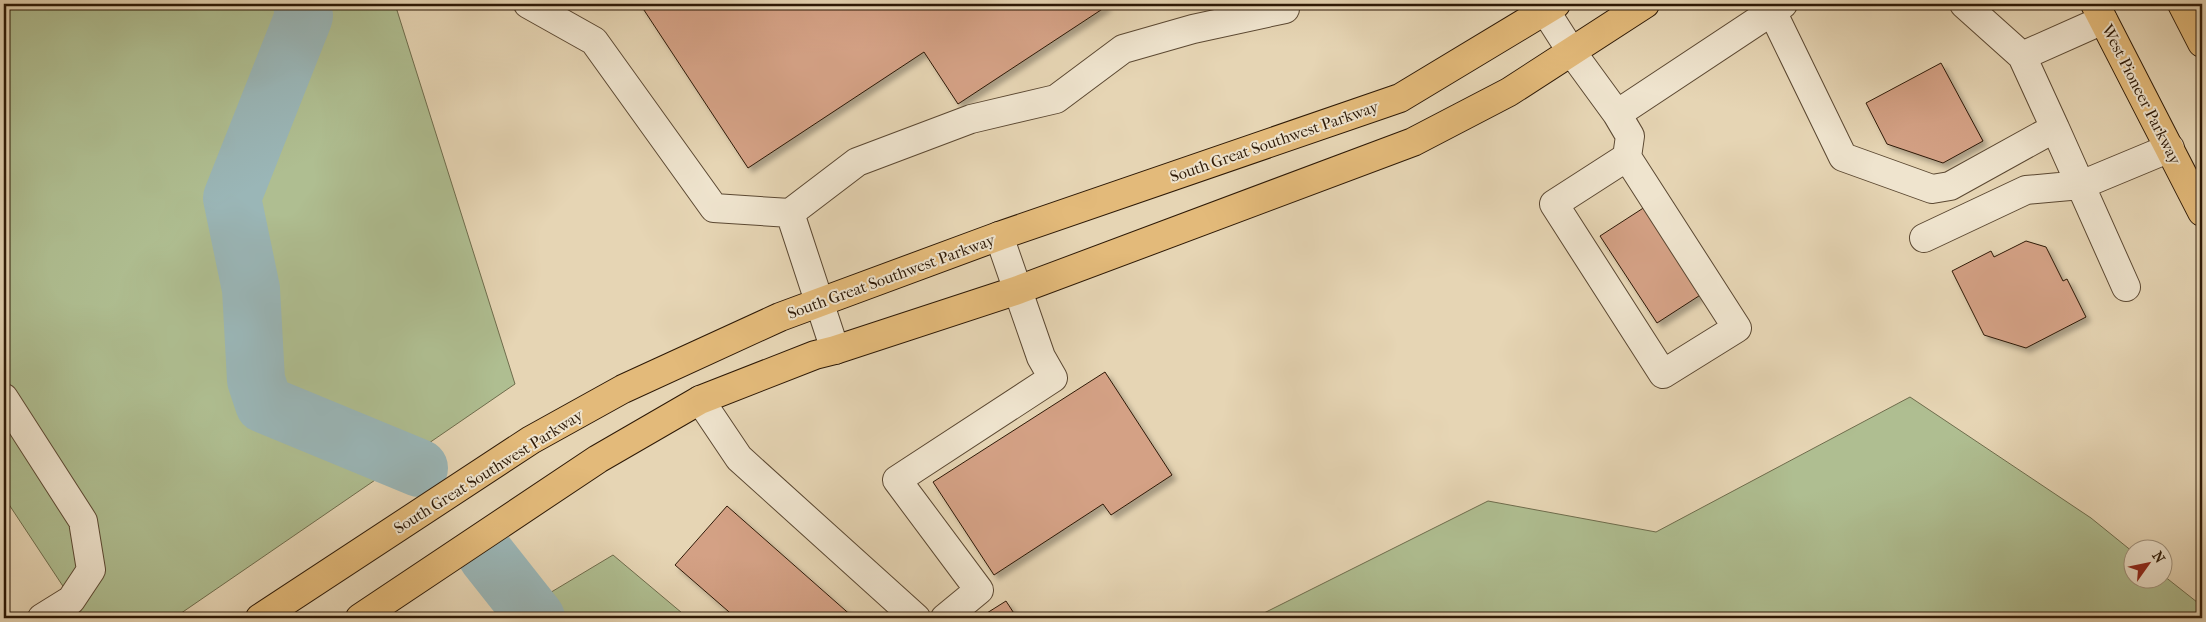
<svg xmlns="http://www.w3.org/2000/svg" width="2206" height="622" font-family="'IM FELL French Canon',serif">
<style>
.green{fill:#afbe91;stroke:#6e6c4c}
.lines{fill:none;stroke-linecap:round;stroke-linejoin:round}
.river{stroke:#9ab6b7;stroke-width:58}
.building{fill:#d4a185;stroke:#2d1906;filter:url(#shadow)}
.minor-casing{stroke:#5b4832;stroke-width:30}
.major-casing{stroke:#2d1906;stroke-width:30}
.minor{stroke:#efe4ce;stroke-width:28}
.major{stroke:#e3ba7a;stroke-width:28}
.labels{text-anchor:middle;stroke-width:4;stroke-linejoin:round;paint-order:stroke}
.street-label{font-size:16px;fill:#2d1906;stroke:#efe4ce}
</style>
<defs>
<filter id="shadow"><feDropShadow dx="4.5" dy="4.5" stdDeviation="2.5" flood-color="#0004"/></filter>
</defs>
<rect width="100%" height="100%" fill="#e6d5b4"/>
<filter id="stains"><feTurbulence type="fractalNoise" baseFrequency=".004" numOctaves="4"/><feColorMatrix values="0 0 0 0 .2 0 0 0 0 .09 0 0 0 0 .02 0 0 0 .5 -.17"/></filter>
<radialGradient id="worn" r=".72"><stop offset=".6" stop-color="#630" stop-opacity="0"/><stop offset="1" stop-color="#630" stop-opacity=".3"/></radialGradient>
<!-- green -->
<path class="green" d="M4,4H395L515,384L174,618H84L4,497Z
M1910,397L2091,518L2133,552L2134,580H2164V576L2202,606V618H1254L1488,501L1656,532Z
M613,555L688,618H508Z"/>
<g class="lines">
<!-- river -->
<path class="river" d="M302,4L304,16L232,198L251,289L256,380L264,404L419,468
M487,556L536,618"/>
</g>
<!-- building -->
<path class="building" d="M640,4H1105L1107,6L958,104L924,52L748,168Z
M1941,63L1983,141L1943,163L1887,144L1866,103Z
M1648,205L1705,292L1657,323L1600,236Z
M2026,241L2046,247L2063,281L2067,279L2086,317L2026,348L1984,335L1952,271L1991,251L1994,257Z
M1105,372L1172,475L1111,515L1103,504L994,575L933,482Z
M727,506L854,618H736L675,565Z
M1006,601L1017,618H979Z"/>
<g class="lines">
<defs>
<path id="minor" d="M528,4L594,41L714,208L790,213L835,350
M1541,4L1571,51L1617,114L1630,136L1627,157L1737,328L1663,374L1554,204L1627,157
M1772,11L1843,157L1932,189L1950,186L2055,128L2022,56L1964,4
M2022,56L2103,20
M1617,114L1783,4
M2055,128L2126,287
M790,213L857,162L971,119L1056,99L1123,49L1193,29L1285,9
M1924,238L2026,190L2081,185L2170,148
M4,398L83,521L91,570L71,600L42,618
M700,400L739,458L916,618
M945,618L979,590L897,480L1053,378L1041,357L999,236"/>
<path id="major" d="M2095,4L2202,212
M2182,4L2202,43
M260,618L531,440L623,389L780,317L999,236L1400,98L1556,4
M360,618L598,459L700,400L815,355L835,350L1018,290L1413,142L1509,92L1645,4"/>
</defs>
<!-- minor casing -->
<use href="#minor" class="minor-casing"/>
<!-- major casing -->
<use href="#major" class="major-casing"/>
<!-- minor -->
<use href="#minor" class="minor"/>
<!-- major -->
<use href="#major" class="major"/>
</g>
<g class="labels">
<!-- street labels -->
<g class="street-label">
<text transform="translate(2142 94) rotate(63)" y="6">West Pioneer Parkway</text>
<text transform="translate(1274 141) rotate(-19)" y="6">South Great Southwest Parkway</text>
<text transform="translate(891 276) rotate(-20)" y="6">South Great Southwest Parkway</text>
<text transform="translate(488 471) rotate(-32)" y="6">South Great Southwest Parkway</text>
</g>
</g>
<!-- margin -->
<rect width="2206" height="622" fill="none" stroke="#e6d5b4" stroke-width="20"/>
<rect x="5" y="5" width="2196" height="612" fill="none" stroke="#2d1906" stroke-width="2.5"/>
<rect x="10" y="10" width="2186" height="602" fill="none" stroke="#2d1906"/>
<!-- north arrow -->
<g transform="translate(2148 564) rotate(57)"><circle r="24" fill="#efe4ce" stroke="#a1937e"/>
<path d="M0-4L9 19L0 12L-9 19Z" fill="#8f2418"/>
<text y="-8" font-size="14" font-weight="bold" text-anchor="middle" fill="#2d1906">N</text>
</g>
<rect width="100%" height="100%" filter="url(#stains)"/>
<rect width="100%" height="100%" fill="url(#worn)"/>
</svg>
